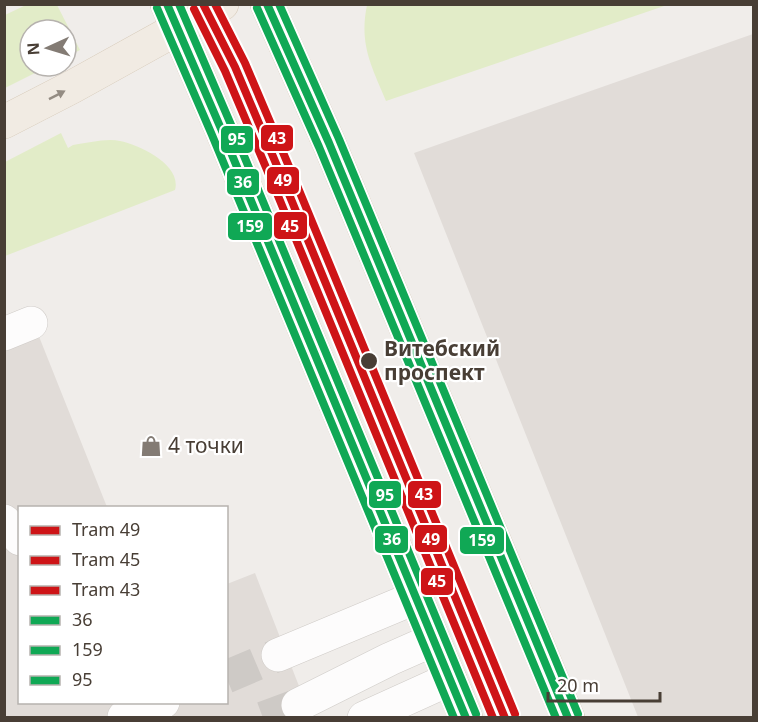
<svg xmlns="http://www.w3.org/2000/svg" width="758" height="722" font-family="'Noto Sans',sans-serif">
<style>
.industrial{fill:#e1dcd8}
.green{fill:#e2ecc8}
.lines{fill:none;stroke-linecap:round;stroke-linejoin:round}
.minor-tunnel{stroke:#cecac6;stroke-width:33;stroke-dasharray:33 16;stroke-linecap:butt}
.minor-casing{stroke:#cfcbc7;stroke-width:34}
.major-casing{stroke:#d4c7b5;stroke-width:34}
.minor{stroke:#fdfcfc;stroke-width:33}
.major{stroke:#f1ebe3;stroke-width:33}
.bus-1-casing{stroke:#fff;stroke-width:12}
.bus-2-casing{stroke:#fff;stroke-width:12}
.bus-3-casing{stroke:#fff;stroke-width:12}
.bus-1{stroke:#10a855;stroke-width:8}
.bus-2{stroke:#10a855;stroke-width:8}
.bus-3{stroke:#10a855;stroke-width:8}
.tram-1-casing{stroke:#fff;stroke-width:12}
.tram-2-casing{stroke:#fff;stroke-width:12}
.tram-3-casing{stroke:#fff;stroke-width:12}
.tram-1{stroke:#ce1417;stroke-width:8}
.tram-2{stroke:#ce1417;stroke-width:8}
.tram-3{stroke:#ce1417;stroke-width:8}
.oneway{fill:#948c83}
.stop-dot{fill:#483e35;stroke:#fff;stroke-width:2}
.labels{text-anchor:middle;stroke-width:4.5;stroke-linejoin:round;paint-order:stroke}
.stop-label{font-size:21px;font-weight:bold;fill:#483e35;stroke:#fff;text-anchor:start}
.poi-label{font-size:21px;fill:#483e35;stroke:#fff;text-anchor:start}
.line-badge{stroke:#fff;stroke-width:2}
.badge-label{font-size:16px;text-anchor:middle;font-weight:bold;fill:#fff}
</style>
<rect width="100%" height="100%" fill="#f0edea"/>
<!-- industrial -->
<path class="industrial" d="M753,34V717H638L414,153Z
M38,334L107,507L20,508V702H226L227,584L255,573L311,717L5,718V347Z"/>
<!-- green -->
<path class="green" d="M26,5H57L80,50L66,57V30H30V66H49L5,88V15Z
M367,5V4L667,5L386,101C371,65 359,44 367,5Z
M61,133L68,148L73,145C87,143 107,138 120,141C140,145 182,165 175,190L5,256V162Z"/>
<g class="lines">
<!-- minor-tunnel -->
<path class="minor-tunnel" d="M226,677L278,655
M263,718L298,705"/>
<defs>
<path id="minor" d="M4,334L31,323
M4,521L20,539
M278,655L417,597
M298,705L390,659L433,640
M124,717L163,702
M364,718L450,679"/>
<path id="major" d="M167,4L222,131L466,718
M267,4L329,143L568,718
M4,122L72,87L222,4"/>
</defs>
<!-- minor casing -->
<use href="#minor" class="minor-casing"/>
<!-- major casing -->
<use href="#major" class="major-casing"/>
<!-- minor -->
<use href="#minor" class="minor"/>
<!-- major -->
<use href="#major" class="major"/>
<defs>
<path id="bus-1" d="M167,4L222,131L466,718
M267,4L329,143L568,718"/>
<path id="bus-2" d="M157,8L212,135L454,718
M257,8L319,147L556,718"/>
<path id="bus-3" d="M179,4L232,127L476,714
M279,4L339,139L578,714"/>
</defs>
<!-- bus-1 casing -->
<use href="#bus-1" class="bus-1-casing"/>
<!-- bus-2 casing -->
<use href="#bus-2" class="bus-2-casing"/>
<!-- bus-3 casing -->
<use href="#bus-3" class="bus-3-casing"/>
<!-- bus-1 -->
<use href="#bus-1" class="bus-1"/>
<!-- bus-2 -->
<use href="#bus-2" class="bus-2"/>
<!-- bus-3 -->
<use href="#bus-3" class="bus-3"/>
<defs>
<path id="tram-1" d="M203,4L235,67L286,187L505,718"/>
<path id="tram-2" d="M194,9L225,71L276,191L493,718"/>
<path id="tram-3" d="M215,4L245,63L296,183L515,714"/>
</defs>
<!-- tram-1 casing -->
<use href="#tram-1" class="tram-1-casing"/>
<!-- tram-2 casing -->
<use href="#tram-2" class="tram-2-casing"/>
<!-- tram-3 casing -->
<use href="#tram-3" class="tram-3-casing"/>
<!-- tram-1 -->
<use href="#tram-1" class="tram-1"/>
<!-- tram-2 -->
<use href="#tram-2" class="tram-2"/>
<!-- tram-3 -->
<use href="#tram-3" class="tram-3"/>
</g>
<!-- one-way arrows -->
<defs><path id="oneway-solid" d="M-6-.8H1V-3.2L6.5 0L1 3.2V.8H-6Z" transform="scale(1.5)"/></defs>
<use class="oneway" href="#oneway-solid" transform="translate(57 95) rotate(-27)"/>
<!-- icons -->
<defs>
<symbol id="shop-bare" viewBox="-9 -9 18 18"><path d="M-5-2.5h2.3a2.7 3.5 0 0 1 5.4 0H5L5.5 6h-11ZM-1.5-2.5h3a1.5 2.3 0 0 0-3 0Z" fill="#837b74" stroke="#fff" stroke-width="2.5" paint-order="stroke"/></symbol>
</defs>
<g fill-rule="evenodd">
<use href="#shop-bare" x="136" y="431" width="30" height="30"/>
</g>
<!-- markers -->
<circle class="stop-dot" cx="369" cy="361" r="9"/>
<g class="labels">
<!-- stop labels -->
<g class="stop-label">
<text x="384" y="356">Витебский<tspan x="384" dy="24">проспект</tspan></text>
</g>
<!-- poi labels -->
<g class="poi-label">
<text x="168" y="453">4 точки</text>
</g>
</g>
<g class="line-badge">
<rect x="260" y="124" width="34" height="28" rx="6" fill="#ce1417"/>
<rect x="220" y="125" width="34" height="29" rx="6" fill="#10a855"/>
<rect x="266" y="166" width="34" height="29" rx="6" fill="#ce1417"/>
<rect x="226" y="168" width="34" height="28" rx="6" fill="#10a855"/>
<rect x="273" y="211" width="35" height="29" rx="6" fill="#ce1417"/>
<rect x="227" y="212" width="46" height="29" rx="6" fill="#10a855"/>
<rect x="407" y="480" width="35" height="29" rx="6" fill="#ce1417"/>
<rect x="368" y="480" width="34" height="29" rx="6" fill="#10a855"/>
<rect x="414" y="524" width="34" height="29" rx="6" fill="#ce1417"/>
<rect x="374" y="525" width="35" height="29" rx="6" fill="#10a855"/>
<rect x="459" y="526" width="46" height="29" rx="6" fill="#10a855"/>
<rect x="420" y="567" width="34" height="29" rx="6" fill="#ce1417"/>
</g>
<g class="badge-label">
<text x="277" y="144">43</text>
<text x="237" y="145">95</text>
<text x="283" y="186">49</text>
<text x="243" y="188">36</text>
<text x="290" y="232">45</text>
<text x="250" y="232">159</text>
<text x="424" y="500">43</text>
<text x="385" y="501">95</text>
<text x="431" y="545">49</text>
<text x="392" y="545">36</text>
<text x="482" y="546">159</text>
<text x="437" y="587">45</text>
</g>
<!-- border -->
<rect width="758" height="722" fill="none" stroke="#483e35" stroke-width="12"/>
<!-- legend -->
<rect x="18" y="506" width="210" height="198" fill="#ffffff" stroke="#b6b2ae" stroke-width="1.5"/>
<rect x="30" y="526" width="30" height="9" fill="#ce1417" stroke="#b6b2ae" stroke-width="1.5"/>
<text x="72" y="536" font-size="18" fill="#483e35">Tram 49</text>
<rect x="30" y="556" width="30" height="9" fill="#ce1417" stroke="#b6b2ae" stroke-width="1.5"/>
<text x="72" y="566" font-size="18" fill="#483e35">Tram 45</text>
<rect x="30" y="586" width="30" height="9" fill="#ce1417" stroke="#b6b2ae" stroke-width="1.5"/>
<text x="72" y="596" font-size="18" fill="#483e35">Tram 43</text>
<rect x="30" y="616" width="30" height="9" fill="#10a855" stroke="#b6b2ae" stroke-width="1.5"/>
<text x="72" y="626" font-size="18" fill="#483e35">36</text>
<rect x="30" y="646" width="30" height="9" fill="#10a855" stroke="#b6b2ae" stroke-width="1.5"/>
<text x="72" y="656" font-size="18" fill="#483e35">159</text>
<rect x="30" y="676" width="30" height="9" fill="#10a855" stroke="#b6b2ae" stroke-width="1.5"/>
<text x="72" y="686" font-size="18" fill="#483e35">95</text>
<!-- north arrow -->
<g transform="translate(48 48) rotate(266)"><circle r="28" fill="#ffffff" stroke="#b6b2ae" stroke-width="1.5"/>
<path d="M0-4.5L10 22L0 15L-10 22Z" fill="#837b74"/>
<text y="-9" font-size="16" font-weight="bold" text-anchor="middle" fill="#483e35">N</text>
</g>
<!-- scale -->
<path d="M548 692v9h112v-9" fill="none" stroke="#483e35" stroke-width="3"/>
<text x="557" y="692" font-size="18" fill="#483e35" stroke="#ffffff" stroke-width="4.5" paint-order="stroke">20 m</text>
</svg>
